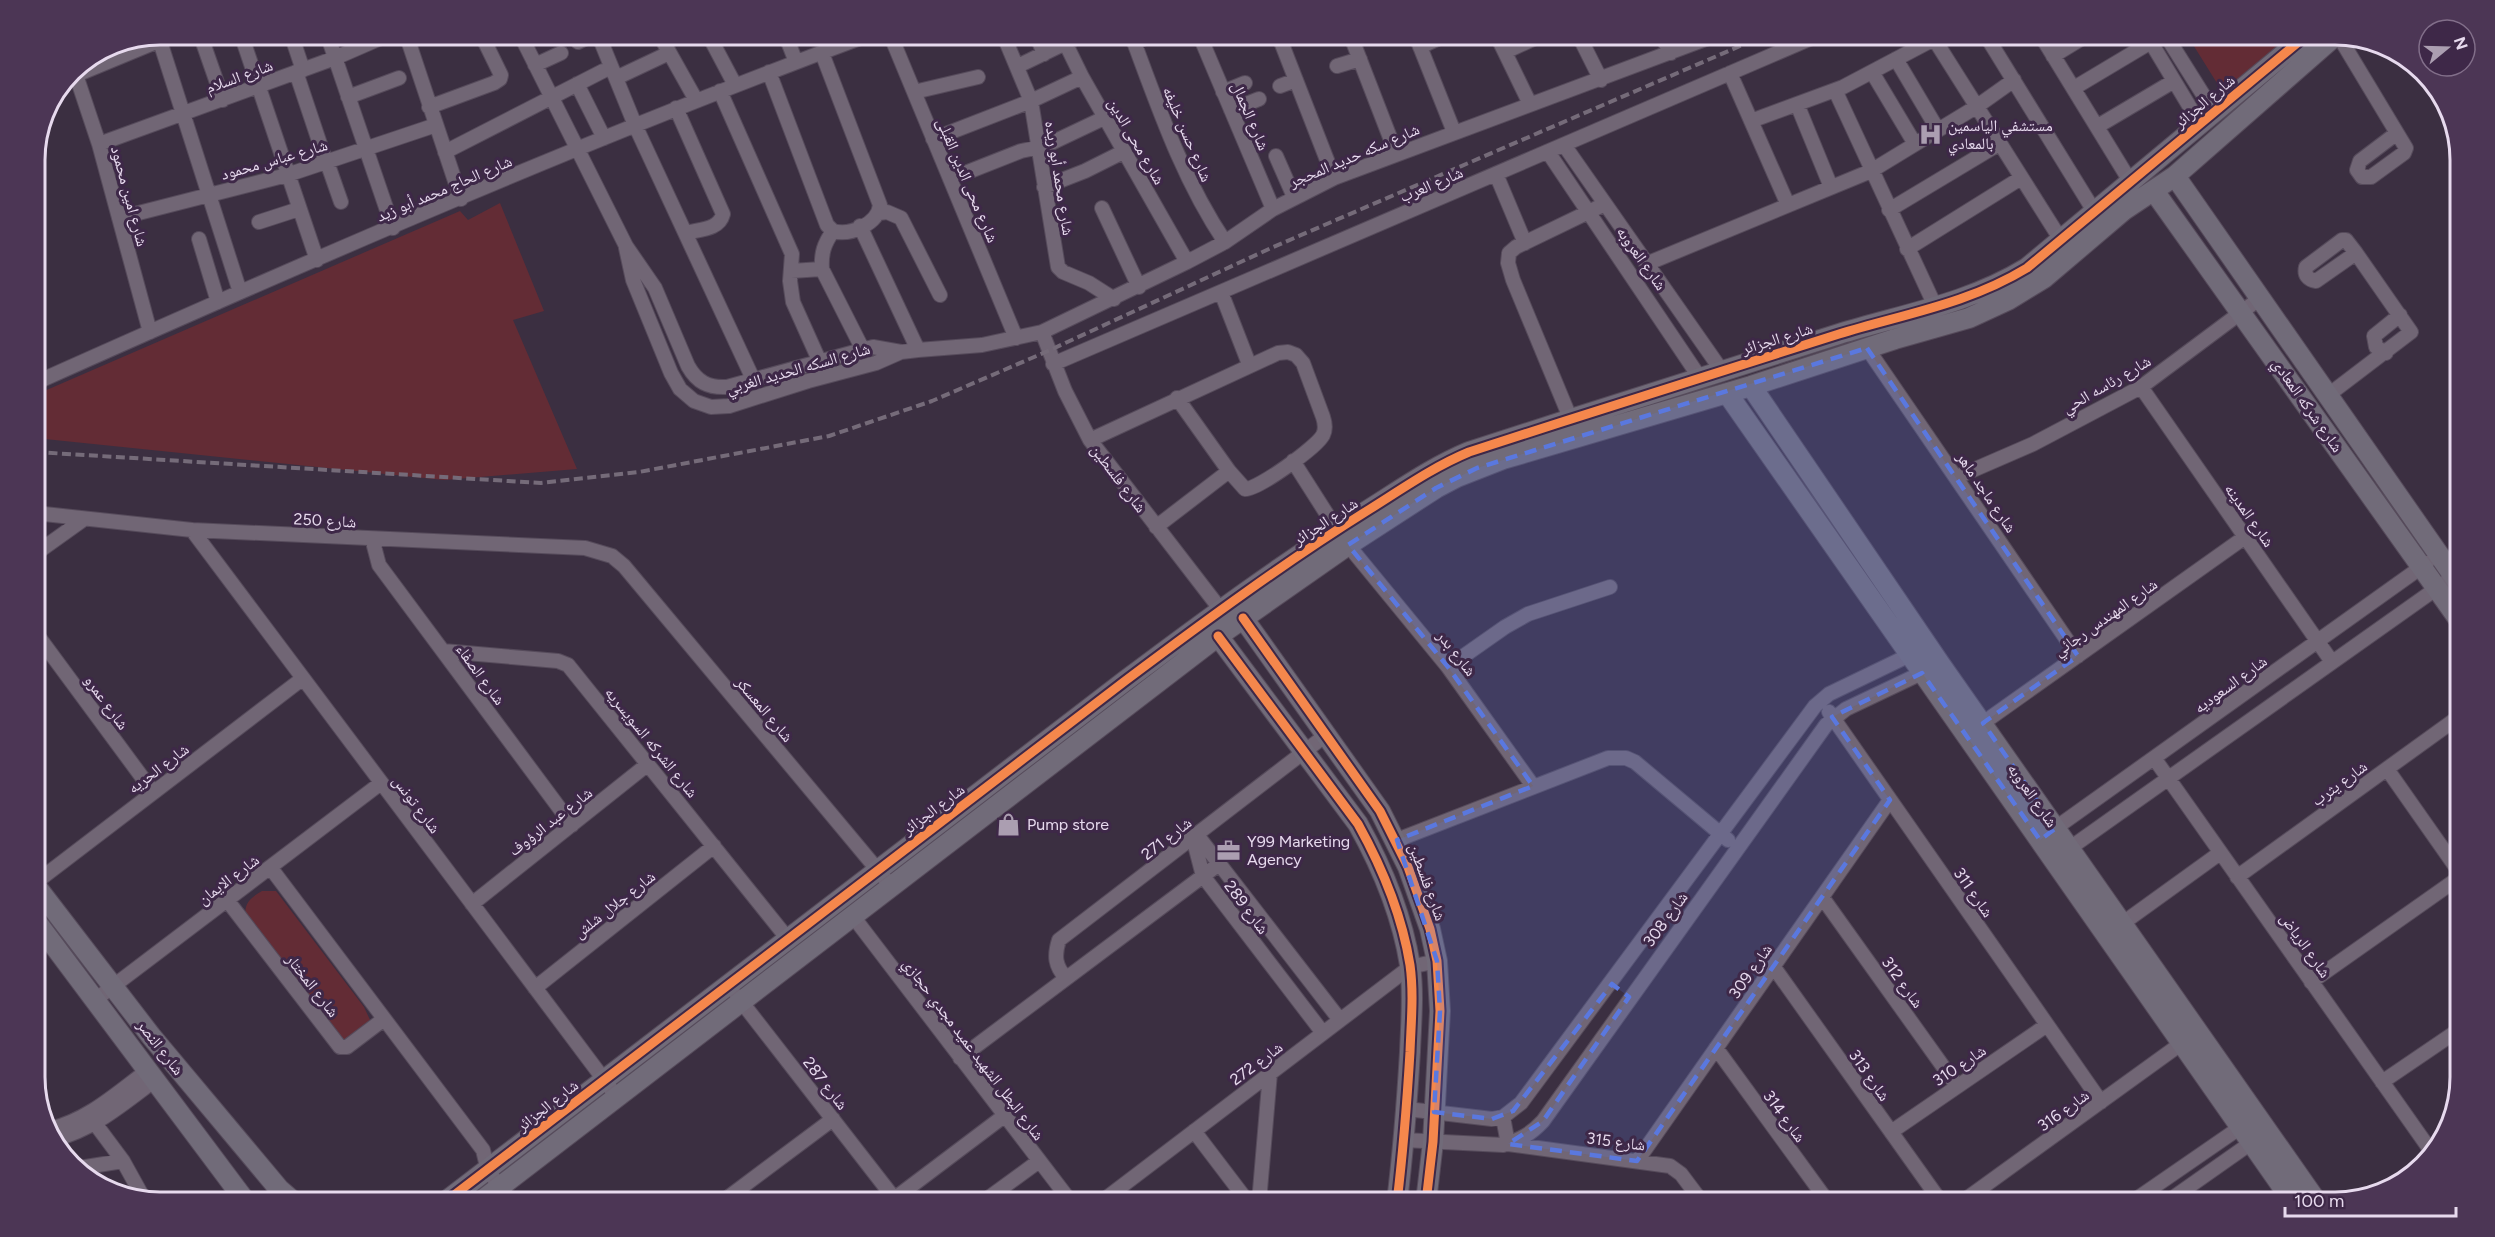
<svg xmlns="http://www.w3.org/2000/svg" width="2495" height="1237" font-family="Figtree,'Noto Naskh Arabic',sans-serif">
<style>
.green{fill:#632c35}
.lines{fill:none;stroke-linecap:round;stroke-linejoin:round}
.street-casing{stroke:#564b5b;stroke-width:16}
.secondary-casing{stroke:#564b5b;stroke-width:22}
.street{stroke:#716675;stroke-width:14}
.secondary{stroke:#716b79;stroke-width:20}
.rail{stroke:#756b79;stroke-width:4;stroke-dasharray:9 4.5;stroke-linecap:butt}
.cycleway-casing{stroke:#3e2848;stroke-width:13}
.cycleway{stroke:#f5874c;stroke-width:9}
.marked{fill:#5a78df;fill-opacity:0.2;stroke:#5a78df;stroke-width:4.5;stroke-dasharray:12 8;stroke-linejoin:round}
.labels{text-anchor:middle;stroke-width:6;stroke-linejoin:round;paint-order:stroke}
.street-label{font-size:16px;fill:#e7daee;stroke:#3e2848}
.poi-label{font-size:16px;fill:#e7daee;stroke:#3e2848;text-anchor:start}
.rim{fill:none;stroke:#e7daee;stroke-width:3}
</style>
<rect width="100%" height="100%" fill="#3b2f41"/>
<!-- green -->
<path class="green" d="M2187,35H2292L2225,96Z
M500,203L544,311L513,320L577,469L444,480L35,438V395L460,211L468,220Z
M262,891H276L364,1007L371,1022L345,1044L246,917C243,904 251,897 262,891Z"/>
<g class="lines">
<defs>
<path id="street" d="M200,34L223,100
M241,34L317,260
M291,34L303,70
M327,34L393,228
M406,34L461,199
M520,34L626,246L655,288L688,366C697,382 708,388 727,387L873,347L901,352L918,350L982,345L1042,332L1187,262L1225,242L1273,209L1334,178L1719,34
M598,34L635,125L753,379
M659,34L696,100
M708,34L735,85
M785,34L796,62
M890,34L1016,338
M1003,34L1031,101L1058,267L1063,272L1089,283L1114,299
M1036,34L1044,54
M1061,34L1082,77L1187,262
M1131,34C1158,106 1182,178 1225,242
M1199,34L1273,209
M1278,34L1334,178
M1350,34L1396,153
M1415,34L1454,132
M1496,34L1530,104
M1578,34L1601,80
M1660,34L1671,53
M1931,34L2061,240
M1985,34L2094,211
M2040,34L2130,181
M2146,34L2200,124
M2165,34L2214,112
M158,35L240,292
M2338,35L2406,148L2404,153L2371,177H2362L2357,170L2360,161L2397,133
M578,42L594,34
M1134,43L1154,34
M1420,47L1448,34
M1505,52L1544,34
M2053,56L2089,34
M1896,59L1938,130
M535,65L561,53
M1018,66L1084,34
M1337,66L1360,59
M74,69L99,144L150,332
M296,72L326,162
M769,72L827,225L833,231C850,236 878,224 880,205L822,53
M1872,72L1915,144
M1730,73L1788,205
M76,75L175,34
M616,78L669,53
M577,84L604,138
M1280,86L1296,80
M2074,88L2151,42
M1835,90L1935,306
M720,91L792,254L790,281L793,302L819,360
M914,92L978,77
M1223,92L1245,83
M348,97L399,78
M1797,104L1831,187
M429,107L494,83L500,79L501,75L481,34
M676,108L723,214C719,230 700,229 685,233
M1231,110L1259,99
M1751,121L1843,87L1934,39
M2098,126L2174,81
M933,139L1031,101L1082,77
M99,144L335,58L390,34
M1564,145L1722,371
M445,152L603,71
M1548,152L1700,378
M1276,156L1294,197
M327,162L341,202
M1496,174L1525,243
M950,179L1021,151L1045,146L1104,118
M1044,187L1085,171L1123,152
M1102,208L1139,287
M1889,210L1999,144
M879,213L887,212L901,218L940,295
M119,218L287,175L436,125
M259,222L299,209
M860,226L918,350
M833,231C824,244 821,253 822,269L863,350
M199,239L218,302
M626,248L633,280L671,373L680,389L694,401L711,407L729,406L808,381L876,363L901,352
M1907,249L2021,178
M1646,264L1871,171L1976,107L2014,80
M791,271L822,269
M1221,292L1249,364
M35,327L40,381
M1042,332L1065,391L1090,440L1221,610
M1867,348L2078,656
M2386,353L2376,347L2374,336L2400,315
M1053,364L1821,34
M35,383C310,260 588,139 871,34
M2141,387L2332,662
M2327,396L2411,332L2356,253L2316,281C2308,280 2304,275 2306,267L2342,240H2346L2356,253
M1571,420L1513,280L1508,263L1509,253L1516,247L1605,204
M1090,440L1278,353L1288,352L1296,355L1303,363L1323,417C1325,423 1326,429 1323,435C1317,447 1257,490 1245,489L1229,471L1177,398
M1293,461L1337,530
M1957,477L2033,444L2141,387L2259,299
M35,513L192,530L585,548L612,556L624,566L891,886
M1156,527L1229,471
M192,530L617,1097
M378,539L374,546L379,565L572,825
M1348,545L1448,667L1533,786
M35,554L84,519
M35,632L153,792
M443,651L558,661L568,665L788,939
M1448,667L1505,627L1528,614L1610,587
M1829,712L2101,1102
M1983,723L2245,537
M2154,758L2431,1151
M2387,769L2460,873
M2050,832L2427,563
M1197,835L1196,849L1203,876L1323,1033
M1197,835L1340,1020
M1397,840L1608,758H1626L1635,762L1728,840
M2063,853L2454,576
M270,867L483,1150L488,1171L512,1202
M2237,877L2460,716
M35,883L302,679
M1822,897L1957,1086
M227,900L340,1047H347L384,1019
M472,904L648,764
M852,915L1071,1202
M2123,923L2220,853
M1773,966L1941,1202
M1066,978C1055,966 1054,956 1059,940L1326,735
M2311,982L2460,877
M535,988L714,846
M737,996L897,1202
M95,1000L381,783
M1716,1048L1828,1202
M960,1058L1219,864
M2382,1082L2460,1029
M1407,1109L1492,1119L1503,1117L1521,1103L1815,706L1829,694L1918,651
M1503,1117L1508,1144L1670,1166L1681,1174L1702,1202
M91,1118L123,1161L144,1199
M50,1129C88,1120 117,1093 148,1070
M1194,1131L1248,1202
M1891,1132L2047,1025
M53,1140C93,1130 123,1104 155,1080
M1404,1140L1503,1145C1520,1140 1531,1134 1543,1121L1826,725L1846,709L1928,670
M1637,1161L1890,800
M79,1168L123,1161
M894,1199L1004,1116
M722,1202L833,1119
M983,1202L1039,1161
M1101,1202L1410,967L1437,961
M1259,1202L1270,1073
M1962,1202L2182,1043
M2132,1202L2248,1122
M2167,1202L2258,1138"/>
<path id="secondary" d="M2175,176L2460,585
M2154,191L2460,621
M1751,386L1940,664L2317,1202
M1727,393L2293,1202
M1243,618L1380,811L1408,867L1430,929L1437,961L1440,1011L1433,1142L1426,1202
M1218,636L1358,824C1383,869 1402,915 1410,965C1414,994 1411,1023 1410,1052C1407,1102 1403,1152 1397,1202
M35,885L151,1036L279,1189L294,1202
M35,920L246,1202
M445,1202L1125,681C1205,621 1285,562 1370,509C1402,489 1433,467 1469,452C1592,412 1715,373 1839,334C1904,314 1968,304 2027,268L2308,34
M480,1202L1218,636L1348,545L1436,488L1457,477L1503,459L1751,386L1895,339L1969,318L2008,300L2044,278L2124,210L2175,176L2336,35"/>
</defs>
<!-- street casing -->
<use href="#street" class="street-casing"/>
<!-- secondary casing -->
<use href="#secondary" class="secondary-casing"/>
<!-- street -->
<use href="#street" class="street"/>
<!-- secondary -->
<use href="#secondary" class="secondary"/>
<!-- rail -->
<path class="rail" d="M35,452L541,483L639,472L829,436L932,401L1048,351L1271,248L1768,34"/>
<defs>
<path id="cycleway" d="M1243,618L1380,811L1408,867L1430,929L1437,961L1440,1011L1433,1142L1426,1202
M1218,636L1358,824C1383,869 1402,915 1410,965C1414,994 1411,1023 1410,1052C1407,1102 1403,1152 1397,1202
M445,1202L1125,681C1205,621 1285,562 1370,509C1402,489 1433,467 1469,452C1592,412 1715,373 1839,334C1904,314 1968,304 2027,268L2308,34"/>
</defs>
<!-- cycleway casing -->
<use href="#cycleway" class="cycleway-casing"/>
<!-- cycleway -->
<use href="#cycleway" class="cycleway"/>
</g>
<!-- marked area -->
<path class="marked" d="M1867,348L2078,656L1983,723L2056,828L2040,840L1922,673L1832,717L1890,800L1637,1161L1508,1144L1543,1121L1629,997L1612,984L1513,1111L1492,1119L1434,1112L1440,1011L1437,961L1397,840L1533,786L1448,667L1348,545L1436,488L1477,468Z"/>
<!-- icons -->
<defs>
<symbol id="hospital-bare" viewBox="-9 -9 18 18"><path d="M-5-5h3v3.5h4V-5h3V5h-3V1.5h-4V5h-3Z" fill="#ab9eb1" stroke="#3e2848" stroke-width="2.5" paint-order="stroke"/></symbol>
<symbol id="shop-bare" viewBox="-9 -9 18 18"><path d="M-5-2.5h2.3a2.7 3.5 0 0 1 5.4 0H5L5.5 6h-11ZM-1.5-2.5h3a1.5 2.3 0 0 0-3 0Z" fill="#ab9eb1" stroke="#3e2848" stroke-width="2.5" paint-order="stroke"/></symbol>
<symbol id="office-bare" viewBox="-9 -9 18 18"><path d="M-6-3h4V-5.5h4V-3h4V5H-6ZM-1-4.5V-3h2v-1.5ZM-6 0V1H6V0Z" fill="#ab9eb1" stroke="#3e2848" stroke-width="2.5" paint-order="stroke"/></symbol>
</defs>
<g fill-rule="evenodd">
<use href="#hospital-bare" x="1914" y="118" width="33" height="33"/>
<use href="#shop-bare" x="992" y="808" width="33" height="33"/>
<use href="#office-bare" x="1212" y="834" width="33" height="33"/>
</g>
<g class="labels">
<!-- street labels -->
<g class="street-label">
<text transform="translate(239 76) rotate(-20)" y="6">شارع السلام</text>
<text transform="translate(2204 101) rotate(-40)" y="6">شارع الجزائر</text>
<text transform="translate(1251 116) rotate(67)" y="6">شارع الجمال</text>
<text transform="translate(1188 134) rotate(67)" y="6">شارع حسن خليفه</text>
<text transform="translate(1137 141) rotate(60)" y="6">شارع محى الدين</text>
<text transform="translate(1354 155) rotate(-23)" y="6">شارع سكه حديد المحجر</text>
<text transform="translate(274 159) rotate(-16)" y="6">شارع عباس محمود</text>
<text transform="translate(1060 178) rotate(81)" y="6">شارع محمد أبو ريده</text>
<text transform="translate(968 180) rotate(67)" y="6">شارع محى الدين القبلى</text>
<text transform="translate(1431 184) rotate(-23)" y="6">شارع العرب</text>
<text transform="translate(444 188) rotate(-23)" y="6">شارع الحاج محمد أبو زيد</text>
<text transform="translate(130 196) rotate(75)" y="6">شارع امين محمود</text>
<text transform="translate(1642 258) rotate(55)" y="6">شارع العروبه</text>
<text transform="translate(1777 338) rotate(-17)" y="6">شارع الجزائر</text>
<text transform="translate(798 368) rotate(-16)" y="6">شارع السكه الحديد الغربي</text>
<text transform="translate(2106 384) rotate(-30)" y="6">شارع رئاسه الحي</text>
<text transform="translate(2308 405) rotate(55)" y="6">شارع شركه المعادي</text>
<text transform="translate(1119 478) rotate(53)" y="6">شارع فلسطين</text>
<text transform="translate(1987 492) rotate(56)" y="6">شارع ماجد ماهر</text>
<text transform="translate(2250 515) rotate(55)" y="6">شارع المدينه</text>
<text transform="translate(325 520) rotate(3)" y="6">شارع 250</text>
<text transform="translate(1325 521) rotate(-33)" y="6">شارع الجزائر</text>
<text transform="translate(2105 617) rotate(-35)" y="6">شارع المهندس رجائي</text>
<text transform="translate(1457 653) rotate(52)" y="6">شارع بدر</text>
<text transform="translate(481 674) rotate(54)" y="6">شارع الصفاء</text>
<text transform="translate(2230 684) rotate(-36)" y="6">شارع السعوديه</text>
<text transform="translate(107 702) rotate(54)" y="6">شارع عمرو</text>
<text transform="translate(765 709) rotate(50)" y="6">شارع المعسكر</text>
<text transform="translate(652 742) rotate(51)" y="6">شارع الشركه السويسريه</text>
<text transform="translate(158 768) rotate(-37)" y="6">شارع الحريه</text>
<text transform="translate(2339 783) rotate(-36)" y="6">شارع يثرب</text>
<text transform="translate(2033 795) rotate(55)" y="6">شارع العروبه</text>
<text transform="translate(417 804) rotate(53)" y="6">شارع تونس</text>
<text transform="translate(933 809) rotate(-37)" y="6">شارع الجزائر</text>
<text transform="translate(550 821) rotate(-38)" y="6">شارع عبد الرؤوف</text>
<text transform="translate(1166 838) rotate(-38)" y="6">شارع 271</text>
<text transform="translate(228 879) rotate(-37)" y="6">شارع الايمان</text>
<text transform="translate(1428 882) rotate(70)" y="6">شارع فلسطين</text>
<text transform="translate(1974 892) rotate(55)" y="6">شارع 311</text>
<text transform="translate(614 904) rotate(-38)" y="6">شارع جلال شلش</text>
<text transform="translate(1247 907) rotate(53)" y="6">شارع 289</text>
<text transform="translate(1665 919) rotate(-54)" y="6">شارع 308</text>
<text transform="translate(2306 945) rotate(55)" y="6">شارع الرياض</text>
<text transform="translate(1750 971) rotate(-55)" y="6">شارع 309</text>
<text transform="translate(1903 982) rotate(54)" y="6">شارع 312</text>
<text transform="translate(313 985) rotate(52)" y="6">شارع المختار</text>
<text transform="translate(161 1047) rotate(52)" y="6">شارع النصر</text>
<text transform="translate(974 1049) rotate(53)" y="6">شارع البطل الشهيد عميد مجدي حجازي</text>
<text transform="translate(1256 1063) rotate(-37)" y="6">شارع 272</text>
<text transform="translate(1959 1065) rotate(-34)" y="6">شارع 310</text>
<text transform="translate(1870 1075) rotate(55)" y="6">شارع 313</text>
<text transform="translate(826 1083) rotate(52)" y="6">شارع 287</text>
<text transform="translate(547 1105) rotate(-38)" y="6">شارع الجزائر</text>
<text transform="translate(2063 1110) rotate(-36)" y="6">شارع 316</text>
<text transform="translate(1785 1116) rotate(54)" y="6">شارع 314</text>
<text transform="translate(1616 1141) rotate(7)" y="6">شارع 315</text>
</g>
<!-- poi labels -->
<g class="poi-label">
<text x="1948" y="131">مستشفي الياسمين<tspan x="1948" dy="18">بالمعادي</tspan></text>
<text x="1027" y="830">Pump store</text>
<text x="1247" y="847">Y99 Marketing<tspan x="1247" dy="18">Agency</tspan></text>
</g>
</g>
<!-- crop -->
<path d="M0 0H2495V1237H0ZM160 45H2335A115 115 0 0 1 2450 160V1077A115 115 0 0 1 2335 1192H160A115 115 0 0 1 45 1077V160A115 115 0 0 1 160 45Z" fill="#4c3655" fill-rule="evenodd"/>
<path class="rim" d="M160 45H2335A115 115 0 0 1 2450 160V1077A115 115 0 0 1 2335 1192H160A115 115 0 0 1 45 1077V160A115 115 0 0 1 160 45Z"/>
<!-- north arrow -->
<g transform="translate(2447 48) rotate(71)"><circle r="28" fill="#3e2848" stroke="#826f8a" stroke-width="1.5"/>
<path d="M0-4.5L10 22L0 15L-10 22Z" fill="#ab9eb1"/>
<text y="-9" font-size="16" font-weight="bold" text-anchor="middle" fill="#e7daee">N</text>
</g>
<!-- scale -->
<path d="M2285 1207v9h171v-9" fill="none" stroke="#e7daee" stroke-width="3"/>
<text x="2294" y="1207" font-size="18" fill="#e7daee" stroke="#3e2848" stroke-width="4.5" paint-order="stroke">100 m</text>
</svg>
